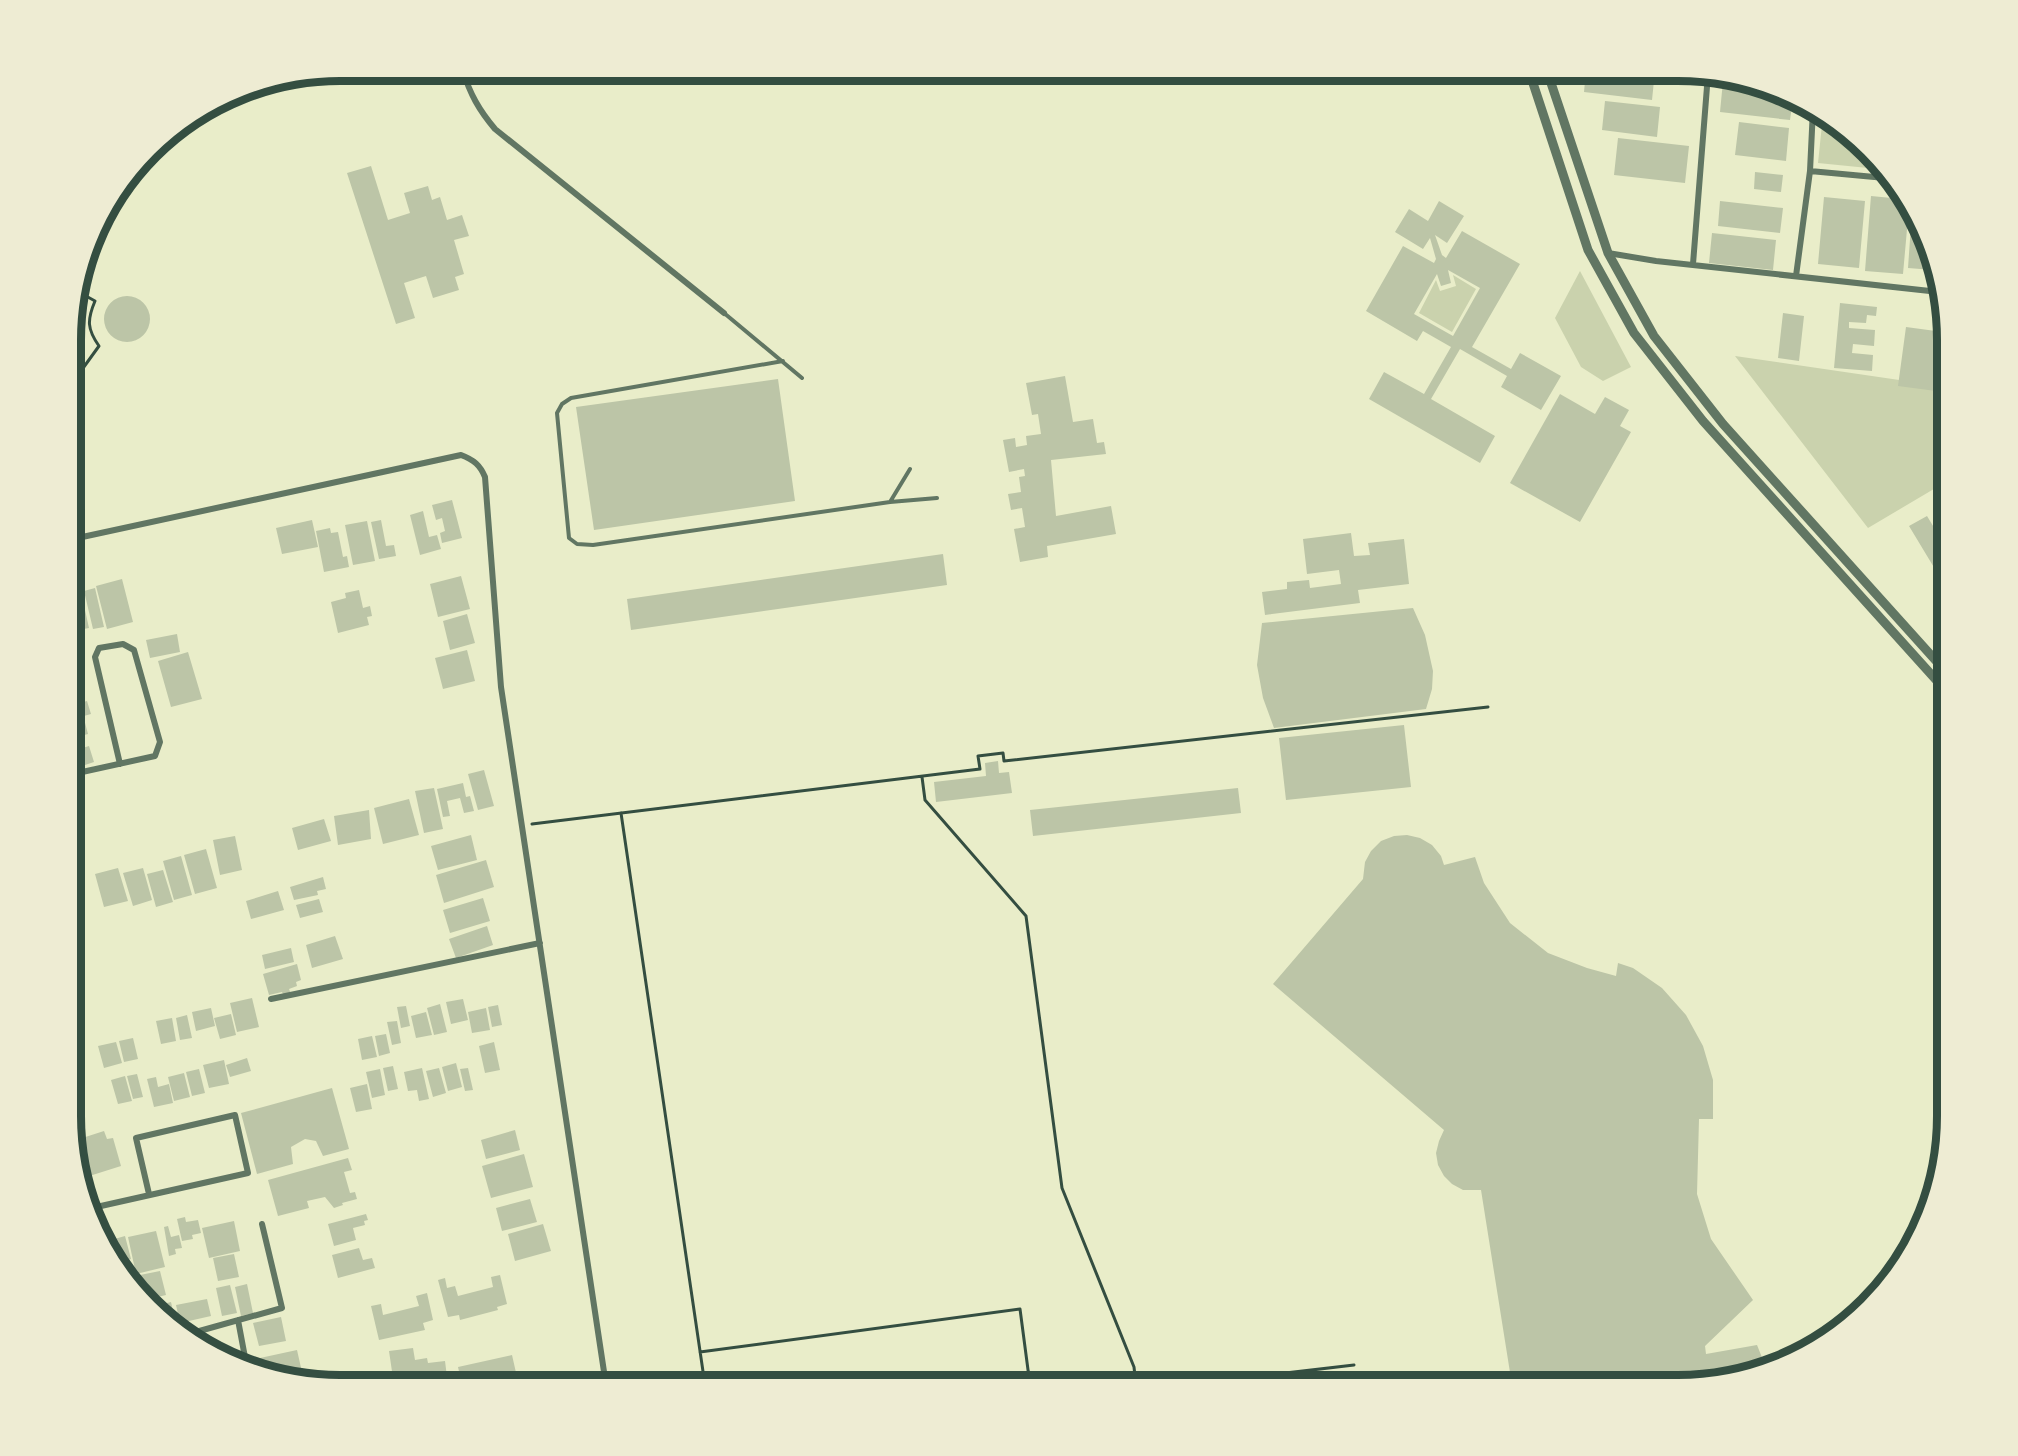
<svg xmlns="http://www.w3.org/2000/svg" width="2018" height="1456" font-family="Signika,sans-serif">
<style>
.green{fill:#cad2ad}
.building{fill:#bcc5a7;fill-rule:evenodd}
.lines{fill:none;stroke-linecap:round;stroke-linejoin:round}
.path{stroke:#344e41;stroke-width:3}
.service{stroke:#617663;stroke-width:4}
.minor{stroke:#617663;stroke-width:6}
.tertiary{stroke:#617663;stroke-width:9}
.rim{fill:none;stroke:#344e41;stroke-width:8}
</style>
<rect width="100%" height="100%" fill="#e9edc9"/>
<!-- green -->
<path class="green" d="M1823,115L1842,126L1878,169L1818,163Z
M1580,271L1631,367L1603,381L1581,367L1555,318Z
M1453,275L1476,289L1452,332L1419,313L1436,280L1440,291L1456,286Z
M1735,356L1947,387V483H1944L1868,528Z"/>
<!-- building -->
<path class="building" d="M1586,71H1655L1652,100L1584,92Z
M1723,81L1753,84L1781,91L1793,98L1790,120L1720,112Z
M1605,101L1660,107L1657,137L1602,130Z
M1739,122L1789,128L1786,161L1735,155Z
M1618,138L1689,146L1685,183L1614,175Z
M371,166L388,220L410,213L404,193L428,186L432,200L440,197L447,220L462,215L469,236L454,240L464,274L455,277L459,290L433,298L426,276L404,283L415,318L396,324L347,173Z
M1755,172L1783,175L1781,192L1754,189Z
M1871,196L1902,199L1909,207L1903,274L1865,271Z
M1824,197L1865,201L1859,268L1818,264Z
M1439,201L1464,216L1447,243L1435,235L1442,255L1446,258L1462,231L1520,264L1472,347L1511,369L1520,353L1561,376L1541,410L1501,387L1507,376L1460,349L1431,399L1495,436L1480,463L1369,399L1384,372L1424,394L1451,347L1423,331L1417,341L1366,311L1403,246L1434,263L1436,259L1430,238L1423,249L1395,232L1409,209L1428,221ZM1448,270L1480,288L1453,336L1414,314L1437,274L1441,286L1451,283Z
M1720,201L1783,208L1780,233L1718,226Z
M1912,211L1920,220L1933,270L1908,268Z
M1712,233L1776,240L1773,270L1709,263Z
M104 319a23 23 0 1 1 46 0a23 23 0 1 1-46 0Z
M1840,303L1877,307L1876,316L1867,315L1866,323L1849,322V328L1875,330L1874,346L1853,344L1852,353L1873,355L1872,371L1834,368Z
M1783,313L1804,316L1799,361L1778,358Z
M1906,327L1943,332L1936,391L1898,386Z
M1945,340L1947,341V382H1941Z
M1065,376L1073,422L1093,419L1097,443L1104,442L1106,454L1051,460L1056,516L1111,506L1116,534L1047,546L1048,557L1020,562L1014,529L1025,527L1022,508L1011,510L1008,494L1021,492L1019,477L1025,476L1024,469L1009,472L1003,440L1015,438L1016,447L1027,445L1026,436L1041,434L1038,414L1032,415L1026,383Z
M778,379L795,501L594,530L576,407Z
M1560,394L1595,414L1605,397L1629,410L1620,426L1631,432L1580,522L1510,483Z
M452,500L462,538L442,543L440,533L445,531L442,518L436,520L432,505Z
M423,511L429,537L437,535L441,549L420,555L410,515Z
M1927,516L1947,549V589L1909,526Z
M312,520L318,547L282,554L276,528Z
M381,520L386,546L394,545L396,556L379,559L371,522Z
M367,521L375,561L353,565L345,525Z
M330,528L331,533L338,532L343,557L347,556L349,567L324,572L316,531Z
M1351,533L1354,556L1370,555L1368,543L1404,539L1409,584L1358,590L1360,603L1265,615L1262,592L1287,589V582L1309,580L1310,588L1341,584L1339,570L1307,574L1303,539Z
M943,554L947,585L631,630L627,599Z
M77,574L89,628L73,631V575Z
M461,576L470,609L438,617L430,584Z
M122,579L133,622L107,629L96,586Z
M95,588L104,627L93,629L84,591Z
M359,590L363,608L370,606L372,616L367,617L369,625L338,633L331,602L346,598L345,593Z
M1413,608L1425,635L1433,671L1432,689L1426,709L1274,728L1263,698L1257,665L1262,623Z
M467,614L475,643L450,650L443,621Z
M177,634L180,652L150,658L146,640Z
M467,650L475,681L443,689L435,658Z
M188,652L202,699L171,707L158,661Z
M87,701L91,714L73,719V705Z
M84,719L88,734L73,738V722Z
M1404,725L1411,787L1286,800L1279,738Z
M89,746L94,762L73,769V751Z
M998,761L999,773L1009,772L1012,793L936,802L934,782L986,776L985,763Z
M484,770L494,806L478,810L468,774Z
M463,783L466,797L470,796L474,811L464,813L460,798L447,801L450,816L443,817L437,789Z
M434,788L443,829L424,833L415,791Z
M1238,788L1241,813L1033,836L1030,810Z
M409,799L419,835L383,844L374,808Z
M369,810L371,839L338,845L334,816Z
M324,819L331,841L298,850L292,828Z
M471,835L477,860L438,870L431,846Z
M1407,835L1420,838L1432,845L1441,856L1444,865L1475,857L1484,883L1510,923L1548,953L1587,968L1616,976L1618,963L1633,968L1662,988L1686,1015L1703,1046L1713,1080V1119H1699L1697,1194L1711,1239L1753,1300L1705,1346L1706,1354L1757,1345L1765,1365L1679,1385H1512L1481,1190H1463L1452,1184L1444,1176L1438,1165L1436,1153L1439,1141L1444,1130L1273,984L1363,879L1365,862L1371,851L1381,841L1394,836Z
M235,836L242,870L220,875L213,840Z
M206,849L217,888L195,894L184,855Z
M181,856L192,895L174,900L163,861Z
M486,860L494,887L444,903L436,875Z
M118,868L128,901L104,907L95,874Z
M143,868L152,900L133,906L123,873Z
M163,870L173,902L156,907L147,874Z
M323,877L326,889L317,891L318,895L294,900L290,887Z
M278,891L284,910L251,919L246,901Z
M483,898L490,921L450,933L443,910Z
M319,899L323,912L300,918L296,905Z
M487,926L493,945L456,958L449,939Z
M335,936L343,959L312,968L306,945Z
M291,948L294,962L265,969L262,955Z
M297,964L301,980L296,982L297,986L289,989L291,994L284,996L282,992L269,995L263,974Z
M252,998L259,1027L237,1032L230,1003Z
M463,999L468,1020L451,1024L446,1002Z
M440,1004L447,1032L434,1035L427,1008Z
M498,1005L502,1025L492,1027L488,1007Z
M406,1006L410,1026L401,1028L397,1007Z
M211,1008L215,1026L196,1031L192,1012Z
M486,1008L490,1030L472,1033L468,1012Z
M426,1012L432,1035L416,1038L411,1016Z
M231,1014L236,1035L220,1039L214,1018Z
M187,1015L192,1038L180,1040L176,1018Z
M172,1018L176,1041L161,1044L156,1021Z
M397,1021L401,1043L392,1045L387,1022Z
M386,1034L390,1053L379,1056L375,1036Z
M372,1036L377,1057L362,1060L358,1039Z
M133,1038L138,1059L124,1062L119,1041Z
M116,1042L122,1063L104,1068L98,1046Z
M494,1042L500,1070L485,1073L479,1046Z
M247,1058L251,1071L230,1077L226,1065Z
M224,1060L229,1084L209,1088L203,1065Z
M456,1063L462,1087L448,1091L442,1067Z
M393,1066L398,1089L388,1091L383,1068Z
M422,1068L429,1099L419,1101L417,1090L408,1091L404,1072Z
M439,1068L446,1093L433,1097L426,1071Z
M468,1068L473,1090L465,1091L460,1069Z
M199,1069L205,1093L192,1096L186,1072Z
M380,1069L385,1095L372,1098L366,1072Z
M184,1073L190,1097L174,1101L168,1077Z
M137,1074L143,1097L133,1099L127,1076Z
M125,1076L132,1101L118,1104L111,1080Z
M156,1077L158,1087L169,1084L173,1103L154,1107L147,1079Z
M367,1084L372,1109L356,1112L350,1088Z
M332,1088L349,1149L323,1156L316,1141L305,1139L291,1147L293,1164L257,1174L241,1113Z
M515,1130L520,1150L486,1159L481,1140Z
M104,1131L107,1139L113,1138L121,1166L83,1178L73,1151V1141Z
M524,1154L533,1187L491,1198L482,1166Z
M348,1158L352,1170L344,1172L350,1193L355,1192L357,1199L342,1203L343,1205L334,1208L325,1197L307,1201L309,1208L278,1216L268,1180Z
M530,1199L537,1222L502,1231L496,1208Z
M366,1214L368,1220L364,1221L365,1225L353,1228L356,1240L334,1246L328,1224Z
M185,1217L186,1222L198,1220L201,1233L192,1235L193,1239L182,1241L177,1219Z
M234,1221L240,1251L209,1258L202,1228Z
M543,1224L551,1251L515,1261L508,1234Z
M168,1226L171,1237L179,1235L182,1248L175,1249L176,1254L169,1256L164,1227Z
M156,1231L165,1267L136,1274L128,1237Z
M125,1236L131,1259L117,1263L106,1251L104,1242Z
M359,1248L363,1260L372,1258L375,1268L338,1278L332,1255Z
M234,1254L239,1277L218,1281L213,1258Z
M160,1271L166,1295L149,1299L144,1293L140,1275Z
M500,1275L507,1304L497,1307L498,1310L460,1320L459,1315L448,1317L438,1280L445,1278L447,1288L455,1286L458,1296L493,1287L491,1277Z
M247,1284L253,1313L241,1316L235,1287Z
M230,1285L237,1313L222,1316L216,1288Z
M427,1293L433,1320L423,1323L425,1330L379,1340L371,1306L381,1304L383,1315L419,1306L416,1296Z
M207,1299L211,1316L180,1323L176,1305Z
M171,1302L177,1328H174L155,1306Z
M281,1317L286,1341L259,1346L253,1323Z
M413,1348L415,1360L427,1358L428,1363L445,1361L448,1385H394L389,1351Z
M297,1350L304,1381L263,1373L260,1358Z
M512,1355L517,1377L500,1381L501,1385H462L458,1367Z"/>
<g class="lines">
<!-- path -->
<path class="path" d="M73,382L99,346C87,329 87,320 95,301L77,291
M922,777L925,800L1026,916L1062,1188L1134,1367L1136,1385
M621,813L705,1385
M532,824L980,769L978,756L1003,753L1004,761L1488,707
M700,1352L1020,1309L1030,1385
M1029,1372L1046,1385
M1184,1385L1354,1365"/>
<!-- service -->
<path class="service" d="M724,313L802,378
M783,361L571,398L562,404L557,413L569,538L577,544L593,545L890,502
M910,469L890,502L937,498"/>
<!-- minor -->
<path class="minor" d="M463,71C470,94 479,110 495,129L724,313
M1813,109L1810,171L1885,178
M1608,253L1656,261L1939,292
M1693,264L1708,74
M1796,276L1810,171
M73,539L461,455C474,460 480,465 485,477L501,687L606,1385
M73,774L155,756L160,742L134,650L123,644L99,648L95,657L120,764
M271,999L540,943
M92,1208L248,1173L235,1115L136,1138L149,1194
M238,1320L247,1368
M185,1335L282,1308L262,1224"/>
<!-- tertiary -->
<path class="tertiary" d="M1529,71L1588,250L1634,333L1703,421L1947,692
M1547,71L1608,253L1654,336L1723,424L1947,673"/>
</g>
<!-- crop -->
<path d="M0 0H2018V1456H0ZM340 81H1678A259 259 0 0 1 1937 340V1116A259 259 0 0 1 1678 1375H340A259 259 0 0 1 81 1116V340A259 259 0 0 1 340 81Z" fill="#eeecd3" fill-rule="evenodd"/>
<path class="rim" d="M340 81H1678A259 259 0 0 1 1937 340V1116A259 259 0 0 1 1678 1375H340A259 259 0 0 1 81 1116V340A259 259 0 0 1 340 81Z"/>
</svg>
